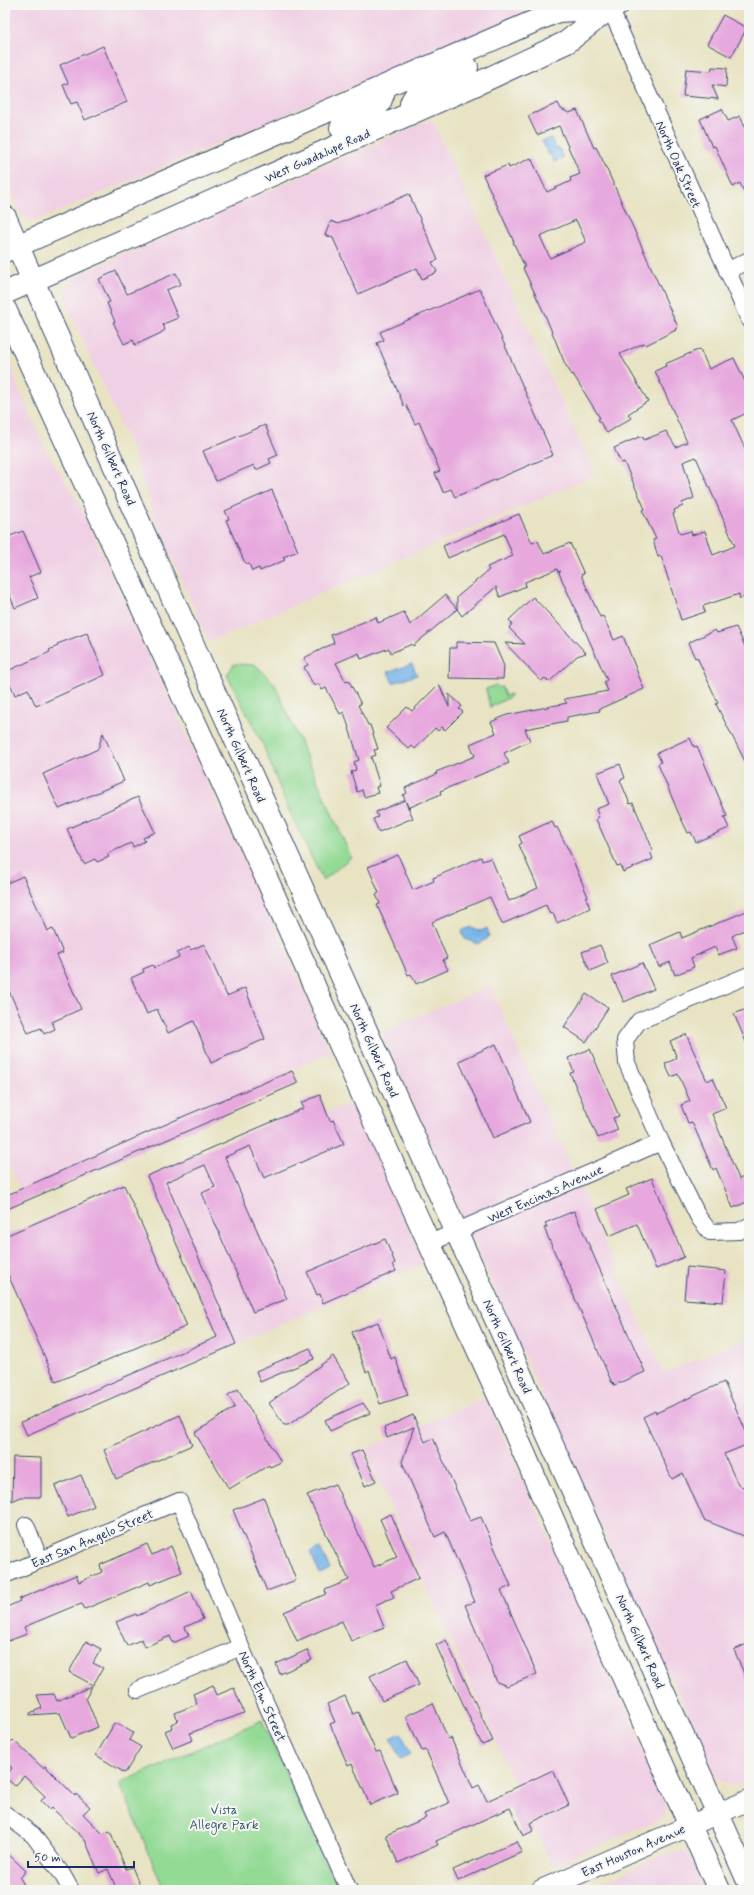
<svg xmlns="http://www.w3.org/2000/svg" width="754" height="1895" font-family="Mynerve,sans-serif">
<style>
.built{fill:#f0d0e4}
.green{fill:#93da94;stroke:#578479}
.water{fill:#74b4e8;stroke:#4872a3}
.building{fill:#e7a8de;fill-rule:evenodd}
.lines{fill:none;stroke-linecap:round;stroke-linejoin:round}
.minor-casing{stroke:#3a4a6d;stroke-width:18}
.tertiary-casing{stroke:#3a4a6d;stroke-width:22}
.secondary-casing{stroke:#3a4a6d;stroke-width:24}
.primary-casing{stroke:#3a4a6d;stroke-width:24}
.minor{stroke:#fff;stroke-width:16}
.tertiary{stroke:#fff;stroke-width:20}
.secondary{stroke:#fff;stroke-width:22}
.primary{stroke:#fff;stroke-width:22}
.labels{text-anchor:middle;stroke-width:4;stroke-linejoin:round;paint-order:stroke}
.street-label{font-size:13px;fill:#1b2f5e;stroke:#f6f6f2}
.park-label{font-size:13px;fill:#395a6c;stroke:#f6f6f2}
</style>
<rect width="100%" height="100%" fill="#f6f6f2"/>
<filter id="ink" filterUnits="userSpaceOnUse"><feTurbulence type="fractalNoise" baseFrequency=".025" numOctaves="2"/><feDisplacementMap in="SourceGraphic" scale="8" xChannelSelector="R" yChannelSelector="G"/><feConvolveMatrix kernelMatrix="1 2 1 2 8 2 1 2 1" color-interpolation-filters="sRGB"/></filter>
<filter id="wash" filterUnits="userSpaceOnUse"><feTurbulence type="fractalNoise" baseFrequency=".012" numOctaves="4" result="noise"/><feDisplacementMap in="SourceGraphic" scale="16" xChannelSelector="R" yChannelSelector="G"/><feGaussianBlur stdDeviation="0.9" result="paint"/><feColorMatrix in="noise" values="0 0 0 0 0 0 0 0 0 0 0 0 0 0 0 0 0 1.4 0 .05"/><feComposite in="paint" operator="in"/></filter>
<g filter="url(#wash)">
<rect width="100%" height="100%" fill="#e8e3c3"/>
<!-- built -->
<path class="built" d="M5,5H543L38,220L26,219L18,211L5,165Z
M432,119L595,475L209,642L154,517L132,449L68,308L65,299V289L76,276Z
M5,339L17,384L49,456L78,501L290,960L330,1053L20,1189L5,1156Z
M490,986L663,1373L749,1338V1781L742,1784L731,1786L717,1778L553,1421L382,1032Z
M352,1102L424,1263L236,1344L166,1182Z
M486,1398L666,1799V1809L664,1815L660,1819L552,1866L365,1449Z
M673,1851L686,1852L690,1855L707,1890H585Z"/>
<!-- green -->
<path class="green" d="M234,664L256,665L274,683L351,857L323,881L286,804L263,745L227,675Z
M496,685L499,688L501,686L505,696L510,694V697L490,707L486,689Z
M262,1720L338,1890H164L120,1783Z"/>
<!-- water -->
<path class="water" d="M551,138L556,149L559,148L563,158L554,162L551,155L548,154L542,141Z
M412,664L417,675L393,683L388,672Z
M472,927L481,931L487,928L489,935L487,939L478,944L465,939L462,932L463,930Z
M320,1548L330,1569L320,1574L310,1552Z
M401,1733L411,1754L401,1759L391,1738Z"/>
<g id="blocks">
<!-- building -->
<path class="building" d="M723,15L747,28L731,57L707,44Z
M103,46L127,102L85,120L77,102L71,104L63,85L68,83L60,65Z
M712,67L727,68L726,87L712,85L718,99L683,96L686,69L711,71Z
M558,103L561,109L569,113L577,110L594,148L596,147L604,163L678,327L675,329L676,330L646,345L644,343L620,354L648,401L628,414L631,418L607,433L598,419L600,418L573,374L572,375L565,364L545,315L523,268L525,267L513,242H514L483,175L508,165L509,168L531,158L547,192L571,181L570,178L580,174L559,126L537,135L528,116ZM576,220L586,242L550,258L540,236Z
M722,109L728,121L740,116L749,136V203L740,183L733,187L715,146L712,147L700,119Z
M409,194L438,260L432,262L437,272L422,279L417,268L358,294L333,238L325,235L331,221L338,224Z
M116,271L127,294L176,273L181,284L166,290L178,318L163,324L165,330L159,334L135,345L133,340L124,344L113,322H115L107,303L110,302L99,279Z
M480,289L553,455L455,497L451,489L443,492L435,473L440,471L419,422L415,424L406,405L404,406L377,343L384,340L380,332Z
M700,349L709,369L734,358L749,390V412L732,420L749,458V595L740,599L739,594L703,606L705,612L681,620L661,556L658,557L653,540L656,539L642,510L645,509L624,462L621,463L614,448L639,437H643L644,440L666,431L676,447L687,442L655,371L666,366L665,364ZM696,457L735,546L713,555L705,531L692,535L691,531L680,534L673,514L675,513L674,510L683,506L682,503L694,498L683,462Z
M265,425L278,455L269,459L271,463L256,470L254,465L216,481L203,451Z
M272,490L298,551L283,557L285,560L260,571L259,568L252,571L249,564H247L244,561L226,520L229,519L225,511Z
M519,514L532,543L538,541L544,554L570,543L584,574L581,575L600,617L603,616L614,640L623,636L644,689L599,709L600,711L567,717V721L525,729L530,741L504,753L509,763L440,791L441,794L408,808L403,795L407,793L405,788L437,774L436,772L475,756L470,744L496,733L491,722L507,715L567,703L564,699L608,691L604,682L607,680L559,573L561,571L558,572L557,569L525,582L526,586L500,597L496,587L462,616L457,609V597L489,570L487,567L513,556L504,534L448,558L443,546Z
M23,531L41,572L29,577L38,598L15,608L5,584V538Z
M445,595L457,609L413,646L412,644L391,653L389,648L361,659L359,653L336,663L346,682L349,681L361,704L358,705L368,725H370L378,749L374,750L376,755L371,757L380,786L376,787L378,793L364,797L362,790L357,792L351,772L356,770L354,762L359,760L344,712L340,714L326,688L322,690L319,684L314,686L304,667L308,665L304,658L334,643L331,635L376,617L378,623L404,612L410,625Z
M533,597L586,653L577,656L549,682L545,678L541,681L505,643L525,644L509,628L512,624L509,620Z
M736,627L749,655V769L723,718L716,704L718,703L697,657L695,658L688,643L715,630L717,633Z
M87,633L105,675L36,706L28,689L15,695L5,672L50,652L49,650L58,646L57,644Z
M456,642L494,643L504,666L503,679L449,678L450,648H456Z
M439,684L449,707V694L462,706L459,709L463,712L445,730L442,727L438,731L435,728L415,749L412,746L409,749L386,728L407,707L412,711Z
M103,733L124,781L59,809L43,774L98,749Z
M690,738L694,747L697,746L727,816L724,817L729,828L696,842L691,832L688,833L678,812L658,764L661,762L657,753Z
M620,764L625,778L620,780L630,804L633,803L653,850L650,851L653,859L623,872L620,865L617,866L596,819L599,817L596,809L609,804L597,773Z
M138,797L155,832L143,838L145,841L133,847L131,843L107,854L109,857L97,862L95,859L84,864L67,829Z
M405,800L413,818L379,832L373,819L378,817L376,812Z
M552,821L555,828L557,827L570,853L588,897L586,898L590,908L557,923L553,913L550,914L546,905L502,924L490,897L432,922L447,958L443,960L448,970L416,984L411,974L408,975L377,905L380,904L376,894L379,893L368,867L398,855L413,890L434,881L433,878L481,857L482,861L491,858L509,901L538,888L519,845L522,843L519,836Z
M23,876L48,931L53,929L63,953L57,955L81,1009L52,1022L55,1029L44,1034L41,1028L28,1033L5,982V884Z
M749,910V928L732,936L737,948L718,955L715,947L691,958L694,967L675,975L670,962L659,967L650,945L680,932L682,938Z
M204,944L227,996L245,988L265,1039L211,1063L194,1021L168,1033L157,1009L147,1014L131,978L144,972L143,969L153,965L154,968L179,957L177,953L189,947L191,950Z
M600,945L608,963L590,971L582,952Z
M642,963L654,989L624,1002L612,976Z
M586,994L608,1008L586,1042L564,1027Z
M749,1008V1049L734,1014Z
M686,1034L707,1081L713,1078L726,1108L712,1114L739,1179L749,1175V1201L733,1208L716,1168L713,1170L692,1122L688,1123L681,1105L690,1101L678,1074L671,1077L665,1064L677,1058L670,1041Z
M496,1044L530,1122L493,1138L459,1061Z
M590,1049L619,1116L613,1118L618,1130L598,1138L570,1073L574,1072L568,1058Z
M292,1071L298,1083L5,1210V1196L189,1114Z
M320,1095L330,1121L333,1120L344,1144L264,1178L250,1146L225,1157L287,1299L253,1312L202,1193L215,1187L205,1165L166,1182L236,1344L27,1435L21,1422L217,1337L147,1176L304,1108L301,1103Z
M652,1178L684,1257L656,1269L637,1224L609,1236L597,1209L629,1195L626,1189Z
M124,1185L187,1326L56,1382L5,1268V1236Z
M574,1211L645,1372L614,1385L613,1382L612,1383L544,1228L547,1227L545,1223Z
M385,1239L395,1263L393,1264L396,1271L323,1303L320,1294L317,1295L307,1272Z
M687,1267L726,1271L723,1302L684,1299Z
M378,1322L391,1359L395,1357L408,1395L380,1404L369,1370L366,1372L352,1332Z
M310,1348L314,1359L260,1382L256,1371Z
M333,1356L350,1383L288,1425H284L269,1403Z
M724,1382L749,1438V1444L724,1454L738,1485L749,1489V1538L704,1520L683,1473L672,1479L643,1417L655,1411L656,1413Z
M238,1389L281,1462L270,1467L269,1465L229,1489L195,1433L235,1407L228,1395Z
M363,1403L370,1413L330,1431L325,1420Z
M180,1415L192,1445L116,1479L104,1450Z
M413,1415L425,1442L433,1438L470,1521L481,1517L511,1586L501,1590L537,1674L507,1686L497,1682L465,1605L475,1602L445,1532L435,1537L402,1462L414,1427L387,1438L384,1428Z
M362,1450L376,1481L365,1486L351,1454Z
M13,1457L41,1458V1497H21L12,1501Z
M81,1475L94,1506L68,1517L55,1486Z
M335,1484L374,1567L397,1557L380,1519L391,1514L419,1578L391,1591L394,1597L375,1605L384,1627L351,1641L342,1621L297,1641L284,1612L326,1594L325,1590L349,1580L307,1495Z
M264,1498L296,1580L267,1591L233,1510Z
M147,1544L152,1555L171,1546L182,1572L150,1585L149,1582L85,1609L82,1604L72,1607L24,1627L27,1634L8,1641L5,1633V1608L20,1601L19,1599L76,1575L79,1582L102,1572L100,1565Z
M191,1591L203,1619L185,1627L189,1636L173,1643L170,1636L145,1647L142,1639L127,1646L116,1622L136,1614L137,1616Z
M446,1640L493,1741L482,1745L436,1645Z
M86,1641L101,1649L93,1663L103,1668L93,1685L69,1672Z
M749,1643V1685L734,1650Z
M307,1650L312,1660L280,1674L276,1664Z
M407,1659L419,1685L382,1701L370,1676Z
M213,1685L217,1695L234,1688L244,1713L190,1733L193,1740L173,1748L165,1731L172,1728L171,1724L178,1721L175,1713L197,1704L193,1694Z
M92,1686L86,1698L98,1727L71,1738L60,1713L30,1715V1713L42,1708L37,1695L54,1694L57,1701Z
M345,1696L353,1714L358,1712L376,1752L380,1751L398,1793L370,1805L352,1764L348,1766L330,1724L335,1722L327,1704Z
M433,1703L448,1739L451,1738L473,1788L479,1785L487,1801L553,1770L569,1805L530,1823L533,1831L523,1836L510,1808L436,1841L438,1845L398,1863L386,1835L426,1818L424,1814L449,1803L426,1750L422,1751L406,1716Z
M114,1724H119L133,1733L129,1740L141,1747L125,1773L96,1755Z
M13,1740L43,1768L45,1766L75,1796L76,1794L90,1807L83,1814L103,1834L110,1831L126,1869L132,1867L142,1890H117L108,1869L99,1873L85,1840L52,1808L50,1810L41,1801L45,1796L24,1776L15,1786L5,1777L12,1768L5,1761V1748Z
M517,1841L522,1852L458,1881L453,1870Z
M5,1851L26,1871L20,1878L27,1890H9L5,1886Z"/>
</g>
</g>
<g filter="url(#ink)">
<use href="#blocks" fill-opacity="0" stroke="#3a4a6d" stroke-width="1"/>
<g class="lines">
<defs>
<path id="minor" d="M610,8L749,319
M727,271L749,260
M749,975L639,1021L625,1040L627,1063L661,1142L699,1218L710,1232L739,1231L749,1226
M430,1243L661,1142
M26,1525L40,1560
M5,1575L179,1501L241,1647L349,1890
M138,1690L241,1647
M5,1814L33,1835L62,1874L71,1890"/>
<path id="tertiary" d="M541,1890L749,1800"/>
<path id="secondary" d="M410,113C411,110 410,104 412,101C421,82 449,74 467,67
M341,128C365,117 380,115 385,86
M5,251L558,11L610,8
M5,293L468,88L567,42L610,8L618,5"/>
<path id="primary" d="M5,217L202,665L749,1883
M5,309L269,884L398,1175L499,1396L575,1570L719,1890"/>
</defs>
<!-- minor casing -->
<use href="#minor" class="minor-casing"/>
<!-- tertiary casing -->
<use href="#tertiary" class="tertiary-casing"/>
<!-- secondary casing -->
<use href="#secondary" class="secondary-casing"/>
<!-- primary casing -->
<use href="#primary" class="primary-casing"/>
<!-- minor -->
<use href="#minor" class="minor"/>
<!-- tertiary -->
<use href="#tertiary" class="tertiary"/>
<!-- secondary -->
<use href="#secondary" class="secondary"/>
<!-- primary -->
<use href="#primary" class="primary"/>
</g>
</g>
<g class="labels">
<!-- street labels -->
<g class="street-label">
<text transform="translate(317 155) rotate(-24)" y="5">West Guadalupe Road</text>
<text transform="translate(679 164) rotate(66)" y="5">North Oak Street</text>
<text transform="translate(112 458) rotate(66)" y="5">North Gilbert Road</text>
<text transform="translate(242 755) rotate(66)" y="5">North Gilbert Road</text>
<text transform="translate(375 1050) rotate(66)" y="5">North Gilbert Road</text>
<text transform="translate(545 1193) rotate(-24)" y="5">West Encinas Avenue</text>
<text transform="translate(508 1346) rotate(66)" y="5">North Gilbert Road</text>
<text transform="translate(92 1538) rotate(-23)" y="5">East San Angelo Street</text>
<text transform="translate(641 1641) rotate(66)" y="5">North Gilbert Road</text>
<text transform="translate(263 1696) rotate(66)" y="5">North Elm Street</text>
<text transform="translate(633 1850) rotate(-24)" y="5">East Houston Avenue</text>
</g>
<!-- park labels -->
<g class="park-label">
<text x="224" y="1814">Vista<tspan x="224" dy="15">Allegre Park</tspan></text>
</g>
</g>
<!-- margin -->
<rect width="754" height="1895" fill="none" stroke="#f6f6f2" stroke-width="20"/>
<!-- scale -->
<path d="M28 1861v6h106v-6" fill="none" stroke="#1b2f5e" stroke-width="2"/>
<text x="34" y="1861" font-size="12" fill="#1b2f5e" stroke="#f6f6f2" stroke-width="3" paint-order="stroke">50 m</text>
</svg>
